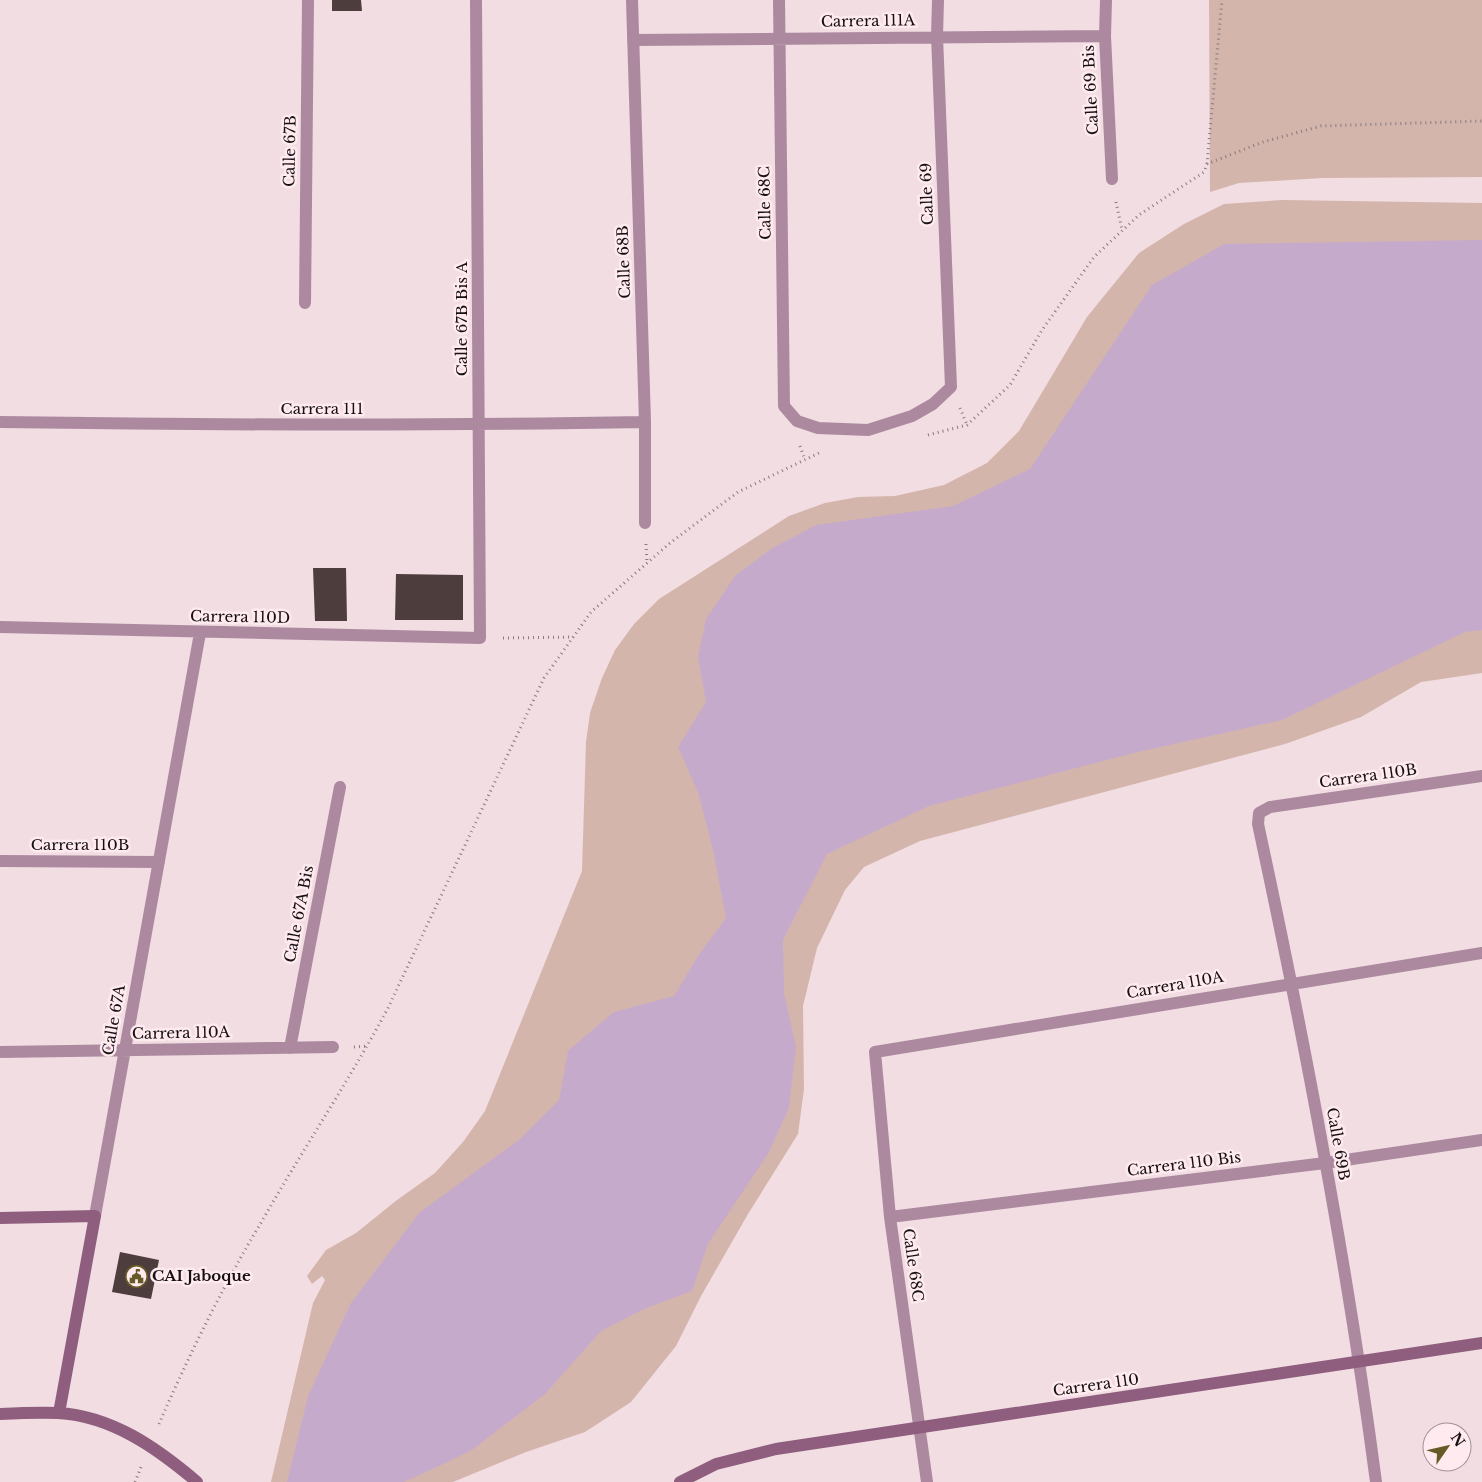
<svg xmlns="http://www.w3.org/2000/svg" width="1482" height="1482" font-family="'Libre Baskerville',serif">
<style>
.green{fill:#d4b5ac}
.water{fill:#c6aacb}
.building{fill:#4d3d3c}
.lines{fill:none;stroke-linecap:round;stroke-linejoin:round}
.path{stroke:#897b7f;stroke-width:3;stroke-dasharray:1 4;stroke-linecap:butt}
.street{stroke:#ac899f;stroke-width:12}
.secondary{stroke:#8f5d7e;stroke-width:12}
.labels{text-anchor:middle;stroke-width:5;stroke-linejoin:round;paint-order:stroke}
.street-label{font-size:15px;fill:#161012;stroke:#feeaef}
.poi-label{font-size:15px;font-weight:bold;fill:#161012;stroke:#feeaef;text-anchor:start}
</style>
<rect width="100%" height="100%" fill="#f1dde2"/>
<!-- green -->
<path class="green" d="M1209,0H1482V177L1322,178L1239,183L1210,192Z
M1282,200L1482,203V673L1421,682L1361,717L1285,744L920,841L864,867L845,890L817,948L803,1006L804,1089L798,1134L748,1214L701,1296L676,1346L631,1402L585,1432L526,1452L453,1482H271L313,1303L325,1280L322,1276L312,1284L307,1276L326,1250L356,1233L397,1200L435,1173L463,1142L485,1111L582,871L586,742L590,713L602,678L615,650L634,624L659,599L789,516L825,503L858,497L895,496L944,485L987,463L1019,431L1087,317L1139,253L1184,224L1224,204Z"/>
<!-- water -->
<path class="water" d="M1482,240V630L1465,632L1282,720L1138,752L929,806L827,854L783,940L784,993L796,1047L789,1108L768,1154L708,1244L692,1291L644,1309L601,1331L545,1394L472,1450L437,1467L404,1482H287L308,1396L351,1303L419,1213L520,1139L559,1100L568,1051L614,1012L674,996L700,953L726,918L713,850L698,792L678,747L706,702L698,657L706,619L735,576L771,549L816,525L953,506L1030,469L1152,285L1224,244Z"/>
<!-- building -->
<path class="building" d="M332,0H361L362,11H332Z
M313,568H346L347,621H315Z
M396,574L463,575V620H395Z
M120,1252L159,1260L151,1299L112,1292Z"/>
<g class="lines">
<!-- path -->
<path class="path" d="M1207,164L1222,0
M1116,202L1122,230
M960,408L967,425
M928,435L967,425L1010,385L1042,330L1094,257L1139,215L1204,172L1207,164L1263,142L1321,126L1482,121
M800,446L805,460
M646,544L647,562
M503,638L573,637
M354,1047L368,1046
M159,1424C188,1357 224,1284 262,1221C303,1149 349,1081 388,1008L544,678L591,612L670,543L738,492L821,452
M135,1482L141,1467"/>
<!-- street -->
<path class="street" d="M632,0L645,422V523
M779,0L784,406L797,421L818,428L868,430L912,416L933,404L951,387L937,36L938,0
M1106,0L1105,36L1112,179
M633,40L1105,36
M305,303L308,0
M0,422C215,425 430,426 645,422
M0,627L480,638L476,0
M0,861L159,862
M290,1048L340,787
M0,1052L333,1047
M95,1216L200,633
M890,1217L1325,1163L1482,1140
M927,1482L890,1217L875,1052L1482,953
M1376,1482C1347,1261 1305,1042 1258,824L1259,813L1270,807L1482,776"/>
<!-- secondary -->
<path class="secondary" d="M0,1218L95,1216L59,1413
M0,1414C19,1413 39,1412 58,1413C112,1416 157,1448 197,1482
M680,1482L716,1464L776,1449L1482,1343"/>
</g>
<!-- icons -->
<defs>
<symbol id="civic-ring" viewBox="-11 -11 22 22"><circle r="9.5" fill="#feeaef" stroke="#665a27" stroke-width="1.5"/><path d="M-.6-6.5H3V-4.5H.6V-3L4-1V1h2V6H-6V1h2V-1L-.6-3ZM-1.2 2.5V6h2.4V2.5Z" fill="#665a27"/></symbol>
</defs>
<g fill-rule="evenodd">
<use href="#civic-ring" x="124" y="1264" width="25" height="25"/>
</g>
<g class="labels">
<!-- street labels -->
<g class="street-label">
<text transform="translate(868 21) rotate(-1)" y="5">Carrera 111A</text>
<text transform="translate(1091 90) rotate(-93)" y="5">Calle 69 Bis</text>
<text transform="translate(290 151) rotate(-89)" y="5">Calle 67B</text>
<text transform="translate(927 194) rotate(-92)" y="5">Calle 69</text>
<text transform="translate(765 203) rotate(-91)" y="5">Calle 68C</text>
<text transform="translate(624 262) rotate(-92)" y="5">Calle 68B</text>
<text transform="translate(462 319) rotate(-90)" y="5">Calle 67B Bis A</text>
<text x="322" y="414">Carrera 111</text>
<text transform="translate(240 617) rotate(1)" y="5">Carrera 110D</text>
<text transform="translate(1368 776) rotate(-8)" y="5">Carrera 110B</text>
<text x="80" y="850">Carrera 110B</text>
<text transform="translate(299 914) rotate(-79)" y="5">Calle 67A Bis</text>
<text transform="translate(1175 985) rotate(-10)" y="5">Carrera 110A</text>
<text transform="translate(114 1020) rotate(-80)" y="5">Calle 67A</text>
<text transform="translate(181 1033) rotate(-1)" y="5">Carrera 110A</text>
<text transform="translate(1338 1144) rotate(80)" y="5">Calle 69B</text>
<text transform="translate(1184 1164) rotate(-7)" y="5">Carrera 110 Bis</text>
<text transform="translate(913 1265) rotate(82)" y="5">Calle 68C</text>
<text transform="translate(1096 1385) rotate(-8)" y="5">Carrera 110</text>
</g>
<!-- poi labels -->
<g class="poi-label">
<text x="152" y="1281">CAI Jaboque</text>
</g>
</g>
<!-- north arrow -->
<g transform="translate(1447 1447) rotate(56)"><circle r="24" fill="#feeaef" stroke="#a19397"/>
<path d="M0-4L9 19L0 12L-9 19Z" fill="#665a27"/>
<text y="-8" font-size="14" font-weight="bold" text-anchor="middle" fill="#161012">N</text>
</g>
</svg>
